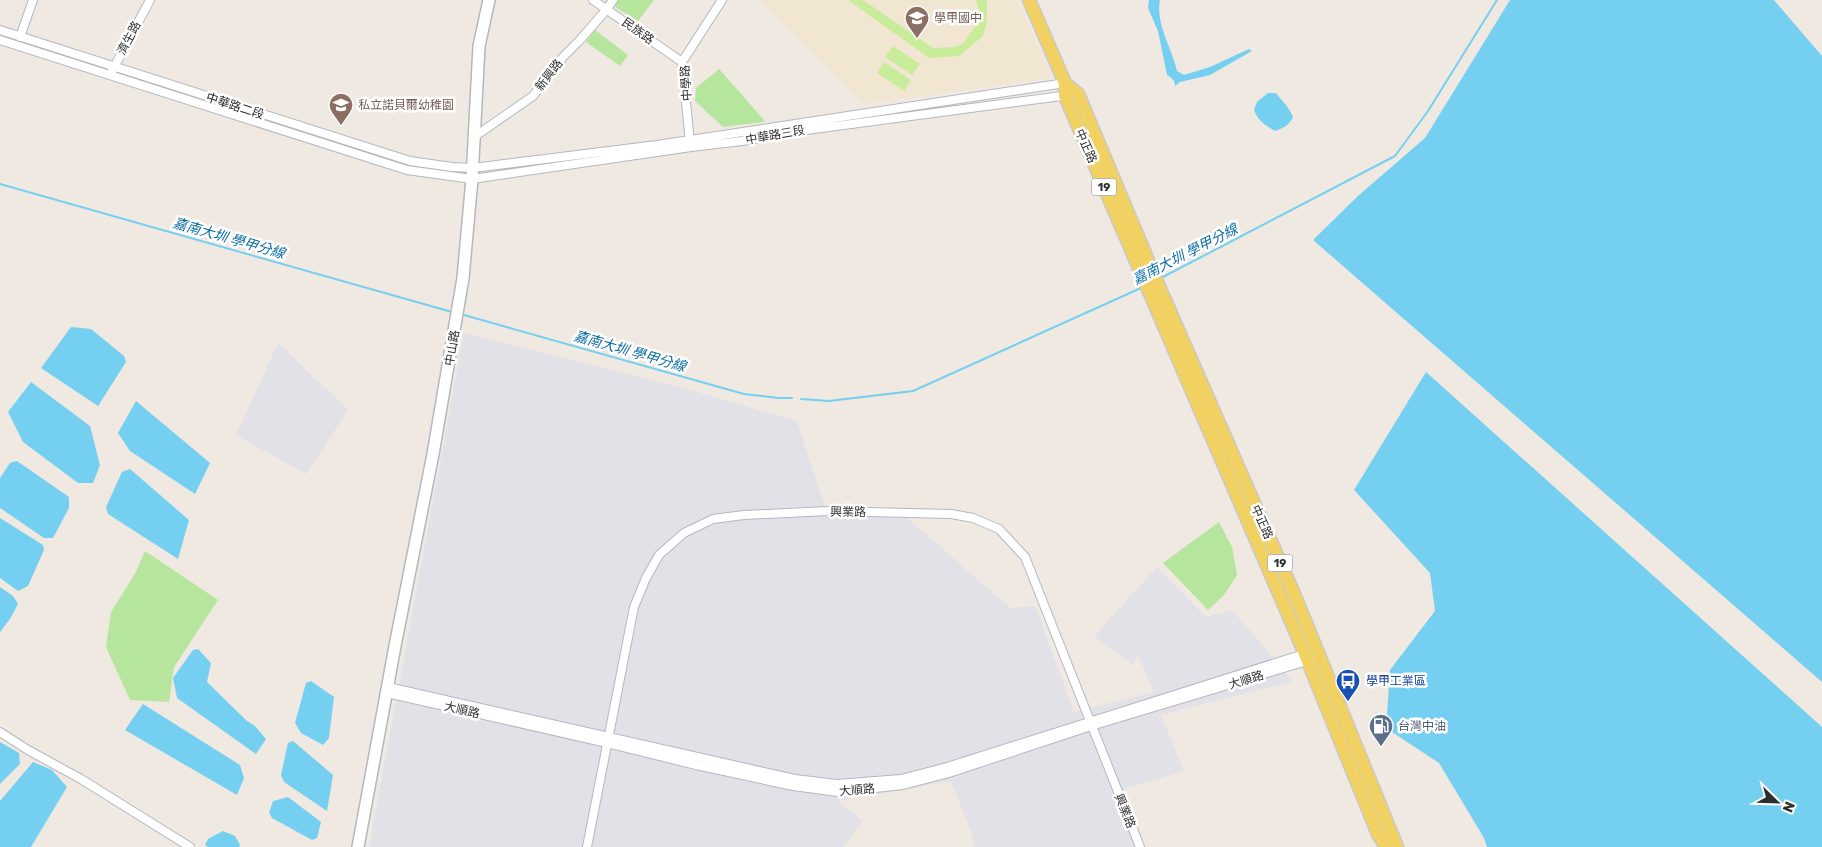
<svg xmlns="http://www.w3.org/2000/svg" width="1822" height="847" font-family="Rubik,'Noto Sans TC',sans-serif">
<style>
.industrial{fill:#e3e1e8}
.education{fill:#f0e6d1}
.green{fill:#b6e59e}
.pitch{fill:#c9ec9a}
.water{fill:#75cff0}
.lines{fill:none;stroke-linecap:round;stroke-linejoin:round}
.stream{stroke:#75cff0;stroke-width:2}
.street-casing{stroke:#b4b7c1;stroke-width:10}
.secondary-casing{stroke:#b4b7c1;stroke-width:14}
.primary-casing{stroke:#c9c9c9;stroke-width:15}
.street{stroke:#fff;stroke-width:8}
.secondary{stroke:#fff;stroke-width:11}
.primary{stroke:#f2d163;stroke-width:12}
.labels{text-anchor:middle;stroke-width:5;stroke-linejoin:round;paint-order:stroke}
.shield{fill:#fff;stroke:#6d6d6d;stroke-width:1}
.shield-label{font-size:11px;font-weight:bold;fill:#2e2e2e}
.education-label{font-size:12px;fill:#785e54;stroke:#fff;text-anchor:start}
.street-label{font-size:12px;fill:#2e2e2e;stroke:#fff}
.transit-label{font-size:12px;fill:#164399;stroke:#fff;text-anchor:start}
.service-label{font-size:12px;fill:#4e5e75;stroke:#fff;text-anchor:start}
.water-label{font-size:14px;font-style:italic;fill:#0d6fa3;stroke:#fff}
</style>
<rect width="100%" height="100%" fill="#efe9e1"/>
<!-- industrial -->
<path class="industrial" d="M464,333L687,389L797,421L825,507L904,515L1010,608L1035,606L1074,712L1154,692L1138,655L1133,665L1094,636L1157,567L1206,617L1232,610L1293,681L1161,715L1184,771L1115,792L1136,847H974L973,837L951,781L838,801L863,821L843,847H369Z
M278,343L348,410L306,474L236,435Z"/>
<!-- education -->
<path class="education" d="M759,0H1017L1052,78L864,104Z"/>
<!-- green -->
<path class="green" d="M618,0H654L638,21L615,7Z
M595,30L628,55L620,66L586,42Z
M719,69L764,120L765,122L723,127L695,101L696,88Z
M1219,522L1232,547L1237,575L1224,595L1208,610L1163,563Z
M145,551L218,600L174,667L169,702L130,700L106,647L111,612L136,572Z"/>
<!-- pitch -->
<path class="pitch" d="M848,0H863L933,48L954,47L963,44L976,25L979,11L976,0H987V21L983,36L959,56L929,58Z
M893,46L920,64L912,75L885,57Z
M884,62L911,80L904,91L877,73Z"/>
<!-- water -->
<path class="water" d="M1149,0H1160C1155,24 1172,48 1177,71L1184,75L1210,67L1249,49L1252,51L1210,75L1180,82L1175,86C1175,80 1172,78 1167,75L1158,31L1148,8Z
M1510,0H1774L1822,56V682L1313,240L1358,196L1425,138Z
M1268,93H1276C1282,101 1289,107 1293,117C1289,125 1284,128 1275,131C1265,125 1258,121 1254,110L1257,102Z
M71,327L91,329L124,356L126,362L98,406L41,368Z
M1426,372L1822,727V847H1487L1484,838L1439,763L1386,728L1390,670L1435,611L1430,573L1354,490Z
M31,382L90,426L100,465L93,483H78L23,442L8,412Z
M136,401L210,463L195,494L130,451L118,433Z
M17,461L69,497V508L53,538H44L0,508V478L10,463Z
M130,469L189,520L178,559L108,514L106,507L122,472Z
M0,518L43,545L44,550L28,586L18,591L0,578Z
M0,587L13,596L18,604L10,619L0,632Z
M198,649L211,663L207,682L247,721L255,726L266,739L256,754L177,698L173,678L193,650Z
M311,681L334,697L329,738L323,745L301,733L295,723L306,683Z
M143,704L240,765L244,778L237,795L125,730Z
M293,741L333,775L327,811L284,782L281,775L288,743Z
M0,742L19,753L20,764L0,784Z
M33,762L52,770L67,787L31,847H0V801Z
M288,797L321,822L317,838L312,840L272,818L269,813L273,801Z
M223,831L235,836L240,845L239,847H208L205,845L208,839Z"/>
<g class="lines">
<!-- stream -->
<path class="stream" d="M0,184L452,312
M1161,278L1395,156L1428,111L1497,0
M464,315L744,394L778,398H792
M801,399L829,401L913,391L1141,288"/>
<defs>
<path id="street" d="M593,0L682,62
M0,30L410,161L452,167L473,168L657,145L1065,83
M20,37L33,0
M0,40L407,170L472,179L691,147L742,141L799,131L1069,95
M112,71L150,0
M474,137L533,96L563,57L579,41L607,9L613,0
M690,143L682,62L722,0
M388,687L795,779L837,784L901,779L947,767L1307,653
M387,693L607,743L696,765L793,786L838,792L903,785L949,773L1091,726L1310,660
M0,732L28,750L81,779L190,847
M587,847L634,607L646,578L659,555L684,533L713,519L744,515L828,511L951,514L973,518L999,529L1025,557L1140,847"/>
<path id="secondary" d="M358,847L395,646L433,454L463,278L472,179L479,46L489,0"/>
<path id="primary" d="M1029,0L1065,83L1078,94L1157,282L1297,601L1397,847
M1065,83V96L1305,654L1378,834L1386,847"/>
</defs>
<!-- street casing -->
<use href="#street" class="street-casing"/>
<!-- secondary casing -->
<use href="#secondary" class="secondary-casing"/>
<!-- primary casing -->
<use href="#primary" class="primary-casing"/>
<!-- street -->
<use href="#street" class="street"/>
<!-- secondary -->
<use href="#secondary" class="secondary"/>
<!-- primary -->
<use href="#primary" class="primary"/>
</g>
<!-- icons -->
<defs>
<symbol id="school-pin" viewBox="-11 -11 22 30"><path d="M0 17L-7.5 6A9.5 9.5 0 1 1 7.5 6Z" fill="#8d6e63" stroke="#fff"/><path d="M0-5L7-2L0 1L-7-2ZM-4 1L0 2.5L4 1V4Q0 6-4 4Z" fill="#fff"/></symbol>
<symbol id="bus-pin" viewBox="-11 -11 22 30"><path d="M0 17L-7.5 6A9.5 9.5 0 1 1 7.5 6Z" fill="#1a4fb4" stroke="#fff"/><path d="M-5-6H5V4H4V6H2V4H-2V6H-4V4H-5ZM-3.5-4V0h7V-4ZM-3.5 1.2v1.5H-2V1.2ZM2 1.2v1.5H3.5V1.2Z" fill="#fff"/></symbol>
<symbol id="fuel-pin" viewBox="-11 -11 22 30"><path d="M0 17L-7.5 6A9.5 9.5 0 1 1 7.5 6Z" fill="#5c6f8a" stroke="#fff"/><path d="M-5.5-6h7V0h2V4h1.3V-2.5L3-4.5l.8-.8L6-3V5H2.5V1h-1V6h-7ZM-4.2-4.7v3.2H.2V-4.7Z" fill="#fff"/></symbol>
</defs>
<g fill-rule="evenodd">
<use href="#school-pin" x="903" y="4" width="28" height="38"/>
<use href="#school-pin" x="327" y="91" width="28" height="38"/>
<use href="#bus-pin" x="1334" y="667" width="28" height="38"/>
<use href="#fuel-pin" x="1367" y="712" width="28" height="38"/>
</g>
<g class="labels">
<!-- shield labels -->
<g class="shield">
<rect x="1091.5" y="178.5" width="25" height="17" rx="4"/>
<rect x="1267.5" y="554.5" width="25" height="17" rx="4"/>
</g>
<g class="shield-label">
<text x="1104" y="191">19</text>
<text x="1280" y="567">19</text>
</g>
<!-- education labels -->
<g class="education-label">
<text x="934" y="22">學甲國中</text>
<text x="358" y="109">私立諾貝爾幼稚園</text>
</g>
<!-- street labels -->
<g class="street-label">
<text transform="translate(638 31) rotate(35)" y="4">民族路</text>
<text transform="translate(129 38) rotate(-62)" y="4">濟生路</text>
<text transform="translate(549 75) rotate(-52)" y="4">新興路</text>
<text transform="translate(686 83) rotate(-94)" y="4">中學路</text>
<text transform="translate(235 106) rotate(18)" y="4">中華路二段</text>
<text transform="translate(775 135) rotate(-10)" y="4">中華路三段</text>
<text transform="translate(1086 146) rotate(66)" y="4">中正路</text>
<text transform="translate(452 348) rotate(-80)" y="4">中山路</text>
<text transform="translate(848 512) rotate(1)" y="4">興業路</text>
<text transform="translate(1262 522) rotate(66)" y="4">中正路</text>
<text transform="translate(1246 680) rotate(-17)" y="4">大順路</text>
<text transform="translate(462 710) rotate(13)" y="4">大順路</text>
<text transform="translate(857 790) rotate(-5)" y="4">大順路</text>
<text transform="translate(1125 811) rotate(68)" y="4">興業路</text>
</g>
<!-- transit labels -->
<g class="transit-label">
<text x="1366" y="685">學甲工業區</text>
</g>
<!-- service labels -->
<g class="service-label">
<text x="1398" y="730">台灣中油</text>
</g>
<!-- water labels -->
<g class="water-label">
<text transform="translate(229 238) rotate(16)" y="5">嘉南大圳 學甲分線</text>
<text transform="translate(1185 254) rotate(-27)" y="5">嘉南大圳 學甲分線</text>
<text transform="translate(630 351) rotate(16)" y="5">嘉南大圳 學甲分線</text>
</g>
</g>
<!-- north arrow -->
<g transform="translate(1777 802) rotate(113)" stroke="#ffffff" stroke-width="4" paint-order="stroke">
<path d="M0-4L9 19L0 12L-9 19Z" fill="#2e2e2e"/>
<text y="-8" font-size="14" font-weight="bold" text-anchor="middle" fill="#2e2e2e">N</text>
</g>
</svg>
